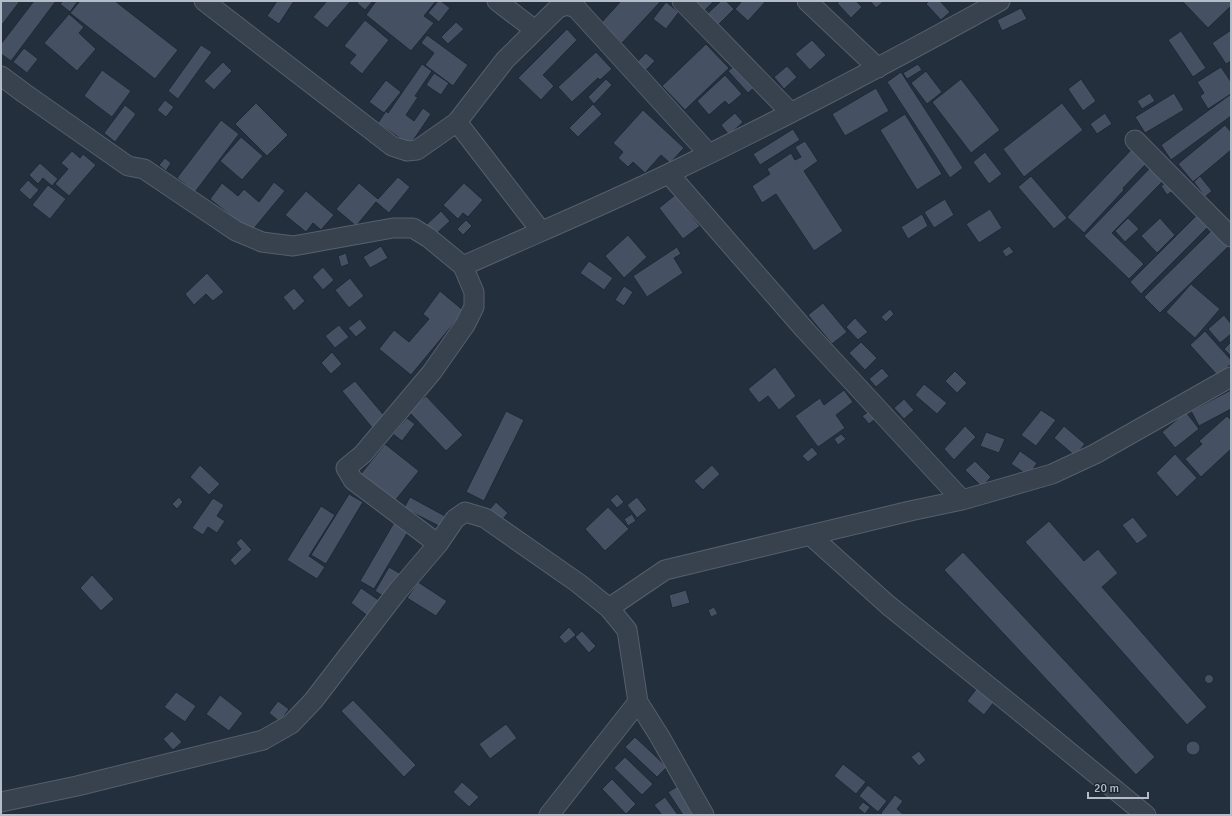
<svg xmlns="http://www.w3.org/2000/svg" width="1232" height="816" font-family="Signika,sans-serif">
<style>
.building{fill:#455162;stroke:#1f2835}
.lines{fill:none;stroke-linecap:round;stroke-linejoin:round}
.minor-casing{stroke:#565f6c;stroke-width:21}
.minor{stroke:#38414e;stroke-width:19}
</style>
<rect width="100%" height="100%" fill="#242f3e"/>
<!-- building -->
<path class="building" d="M3,1H20L1,26V3Z
M34,1H56L11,61L1,54V44Z
M63,1H78L70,12L60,4Z
M80,1H115L178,50L155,79L70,13Z
M277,1H294L279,24L267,16Z
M327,1H351L327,28L313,17Z
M358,1H373L365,10L357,3Z
M376,1H436L424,16L434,23L411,51L366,15Z
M438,1H441L450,8L439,22L428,13Z
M621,1H661L622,43L601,23Z
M694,1H714L704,11Z
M721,1H726L734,9L717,26L707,14Z
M742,1H766L748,21L735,9Z
M840,1H856L862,7L851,18L837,3Z
M870,1H884L876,8Z
M929,1H940L950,12L941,20L926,4Z
M1182,1H1231V6L1208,28Z
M666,2L679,12L666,29L653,19Z
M1021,8L1027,19L1002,31L997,20Z
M69,14L84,27L79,33L96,49L77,71L44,43Z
M365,20L389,40L362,74L349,63L356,55L344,46Z
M456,22L464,29L448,44L441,37Z
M567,29L577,40L543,75L554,86L541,100L518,78Z
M1231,30V61L1226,64L1212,43Z
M1181,31L1206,68L1193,77L1168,40Z
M427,35L468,65L453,86L425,65L434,53L421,43Z
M812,40L826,55L810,70L795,54Z
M706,44L729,68L685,110L662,86Z
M201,45L212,52L178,99L168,91Z
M24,48L38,59L27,73L13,62Z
M596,52L612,69L600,80L598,78L572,102L558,87Z
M646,53L655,61L645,71L636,63Z
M223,62L232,71L214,90L204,81Z
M738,63L757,85L748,93L728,71Z
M422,64L432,71L415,96L418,97L406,115L414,121L423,108L431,114L410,145L378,123L386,111L388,113Z
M918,64L922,70L907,79L903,73Z
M787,66L797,77L784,89L774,77Z
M1221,67L1231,82V94L1208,109L1200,96L1204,93L1197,82Z
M102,70L131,91L112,117L84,96Z
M926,71L942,92L927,104L911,83Z
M901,72L963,168L950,178L887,82Z
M434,73L449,83L441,95L426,85Z
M725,75L742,94L729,105L725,101L709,115L697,101Z
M606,79L612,85L594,104L588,97Z
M961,79L1000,130L971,153L932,102Z
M1081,79L1096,101L1083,111L1068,89Z
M386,80L401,92L384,113L369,102Z
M876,88L889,111L845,136L832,114Z
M1150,93L1155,101L1142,109L1137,101Z
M1174,93L1184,110L1145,133L1135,117Z
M1231,94V116L1171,160L1161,145Z
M165,100L174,107L166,117L157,110Z
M256,103L288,135L267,156L235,124Z
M1062,103L1083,130L1024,177L1003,149Z
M593,104L602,114L578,137L569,128Z
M125,105L136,114L115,142L104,133Z
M643,110L684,148L670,163L661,155L645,173L633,162L628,167L618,158L623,152L613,143Z
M735,113L743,122L729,135L721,125Z
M1105,113L1112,124L1097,134L1090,124Z
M905,114L942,174L917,190L880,130Z
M221,120L239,134L195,192L177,178Z
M1225,125L1231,132V150L1193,182L1178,164Z
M793,129L800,140L760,165L753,154Z
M241,137L263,156L242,180L220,161Z
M805,141L818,161L804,171L843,231L814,251L776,194L762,203L752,186L770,174L767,169L791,153L795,160L801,157L795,147Z
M1131,150L1146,164L1123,188L1124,190L1084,233L1067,217Z
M72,151L80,158L83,154L96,165L69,196L55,184L68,169L61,163Z
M985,152L1002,174L989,184L973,162Z
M165,158L171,163L166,171L159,165Z
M40,163L58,179L52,186L43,178L38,184L29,175Z
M1151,167L1164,180L1112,233L1144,264L1129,279L1084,236Z
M1031,176L1067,218L1054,229L1018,187Z
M1200,176L1212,191L1205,197L1194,182Z
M398,177L410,187L389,213L376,202L356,226L336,209L359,183L378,199Z
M28,180L39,190L30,200L19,190Z
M1168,181L1174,190L1167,195L1161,186Z
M274,182L285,191L251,232L210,199L222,183L238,196L244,189L259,202Z
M464,183L483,200L468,217L463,213L458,219L443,205Z
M48,185L66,199L50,219L32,205Z
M306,191L334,215L321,230L313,223L306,232L285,215Z
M675,195L700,226L683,239L659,208Z
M945,199L954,215L934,228L924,212Z
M990,209L1002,228L979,243L966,224Z
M441,211L450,221L435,235L426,225Z
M1199,213L1211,224L1141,294L1130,282Z
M922,214L928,226L908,239L901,227Z
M1128,218L1139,229L1125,242L1115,231Z
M1160,218L1175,235L1157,253L1141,236Z
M466,220L472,226L463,235L457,229Z
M1215,227L1231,244L1160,313L1144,297Z
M628,235L647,257L624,278L605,256Z
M381,246L388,258L370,268L363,257Z
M1009,246L1014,252L1006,257L1002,251Z
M677,247L681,254L674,258L683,273L647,297L633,276Z
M346,253L349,264L341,267L338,256Z
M589,261L613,278L604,290L580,273Z
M323,267L334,280L323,290L312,277Z
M207,273L224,292L213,301L206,294L194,305L185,294Z
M350,278L364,296L349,308L335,290Z
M1191,284L1220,309L1195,338L1166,312Z
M624,286L633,292L624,306L615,300Z
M294,288L305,301L294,311L283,297Z
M440,291L464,311L411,375L379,349L394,330L409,342L429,319L423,314Z
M823,303L847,332L832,344L808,315Z
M890,309L894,314L886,322L881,317Z
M1224,315L1231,324V334L1220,343L1208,329Z
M855,318L868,332L858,340L846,327Z
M360,319L367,328L356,337L348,328Z
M339,325L349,337L335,348L325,336Z
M1205,331L1231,360V364L1218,376L1190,345Z
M861,342L877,358L865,370L849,353Z
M1231,342V356L1224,349Z
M332,352L342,364L331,374L321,363Z
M775,367L796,396L779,410L768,396L759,403L748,389Z
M882,368L889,376L876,387L869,379Z
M955,371L967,383L957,393L945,381Z
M355,381L387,419L374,430L342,391Z
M924,384L947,403L937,414L915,395Z
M844,390L853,402L836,415L845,428L818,447L795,416L820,398L824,405Z
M1231,390V409L1199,426L1191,411Z
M426,396L463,435L446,451L409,412Z
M904,399L914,410L904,419L894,408Z
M874,408L880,415L869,424L862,416Z
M1041,410L1056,420L1036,446L1021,435Z
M506,411L524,420L484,501L466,492Z
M1186,412L1199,429L1175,448L1162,432Z
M1227,416L1231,420V449L1201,477L1185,459L1202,444L1199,441Z
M407,418L415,424L402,441L393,434Z
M965,426L976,437L954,460L944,449Z
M1064,426L1085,444L1075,456L1054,438Z
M986,432L1005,439L999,453L980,446Z
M841,434L846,439L838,445L834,439Z
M385,444L419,471L394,502L360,475Z
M812,447L818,454L808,462L802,456Z
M1020,451L1037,463L1029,476L1011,464Z
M1175,454L1197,478L1177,497L1156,473Z
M975,461L991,477L982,487L965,470Z
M200,465L220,484L209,495L190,477Z
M712,465L720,474L703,490L694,481Z
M349,494L363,502L326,564L311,555Z
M617,494L624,502L617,508L610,500Z
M179,497L183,502L177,509L172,504Z
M410,497L445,516L439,526L404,508Z
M637,497L647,510L637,518L627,505Z
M213,498L224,505L217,516L225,521L217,533L208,527L203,535L192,528Z
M496,502L508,513L502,520L489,510Z
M321,506L335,515L309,556L325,567L317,579L287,560Z
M608,507L629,529L605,551L585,529Z
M632,514L636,521L628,526L624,519Z
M1133,517L1148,536L1137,544L1122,525Z
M395,521L409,530L374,589L360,581Z
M1049,521L1084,561L1098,549L1118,573L1102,587L1207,707L1187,725L1025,542Z
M241,538L252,550L235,566L230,560L241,549L236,543Z
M963,552L1155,757L1136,775L944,570Z
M389,567L401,574L386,598L375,591Z
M92,575L114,599L101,611L80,588Z
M418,582L447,601L436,616L407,598Z
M361,588L380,601L369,617L351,603Z
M686,590L690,603L672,608L669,595Z
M714,607L718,614L711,617L708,610Z
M569,627L576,635L565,644L559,637Z
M582,631L596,646L589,653L575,637Z
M1204.5 679a4.5 4.5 0 1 1 9 0a4.5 4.5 0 1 1-9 0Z
M977,688L994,702L984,715L967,701Z
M176,692L196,706L185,722L164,707Z
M220,695L243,713L229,731L206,714Z
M353,700L416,765L404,777L341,711Z
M278,701L289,709L280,722L269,713Z
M506,724L517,738L490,759L479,744Z
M172,731L182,742L173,750L163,739Z
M635,737L667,767L657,777L625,747Z
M1186 748a7 7 0 1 1 14 0a7 7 0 1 1-14 0Z
M919,751L926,760L919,766L911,757Z
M625,757L653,784L642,795L614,768Z
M843,764L866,782L856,794L834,776Z
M612,779L636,804L626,814L602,789Z
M462,782L479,797L469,807L453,792Z
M868,785L887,801L878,812L859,796Z
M678,786L696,815H683L668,792Z
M895,795L903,801L897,809L904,815H883L881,813Z
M665,797L678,815H662L654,805Z
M863,802L870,807L865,814L858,808Z"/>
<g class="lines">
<defs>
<path id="minor" d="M204,1L392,146L407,151L417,150L457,122L505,60L558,8L567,5L576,8L709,154
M497,1L535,30
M682,1L791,113
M807,1L878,68
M1,76L24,93L128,166L144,169L236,231L262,242L293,246L393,228H413L429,238L463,266L474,292V307L465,325L432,372L363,454L346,468L353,480L438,544
M457,122L541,231
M1135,140L1231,237
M669,174L805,330L962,500
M463,266C532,235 602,206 670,173C782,119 892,61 1000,1
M810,535L888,605L1013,706L1146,815
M609,608L665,570L910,511L962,500L1052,474L1095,454L1231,377
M1,802L77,786L263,740L291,724L313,701L397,592L438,544L455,519L465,512L485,518L578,583L609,608L627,630L638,702L660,737L704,815
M549,815L638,702"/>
</defs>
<!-- minor casing -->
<use href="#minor" class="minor-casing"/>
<!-- minor -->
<use href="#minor" class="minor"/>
</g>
<!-- border -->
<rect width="1232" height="816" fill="none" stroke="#b4bcc9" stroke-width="4"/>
<!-- scale -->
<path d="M1088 792v6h60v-6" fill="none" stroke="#b4bcc9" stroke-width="2"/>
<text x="1094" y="792" font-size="12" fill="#b4bcc9" stroke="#1d2633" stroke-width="3" paint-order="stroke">20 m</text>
</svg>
